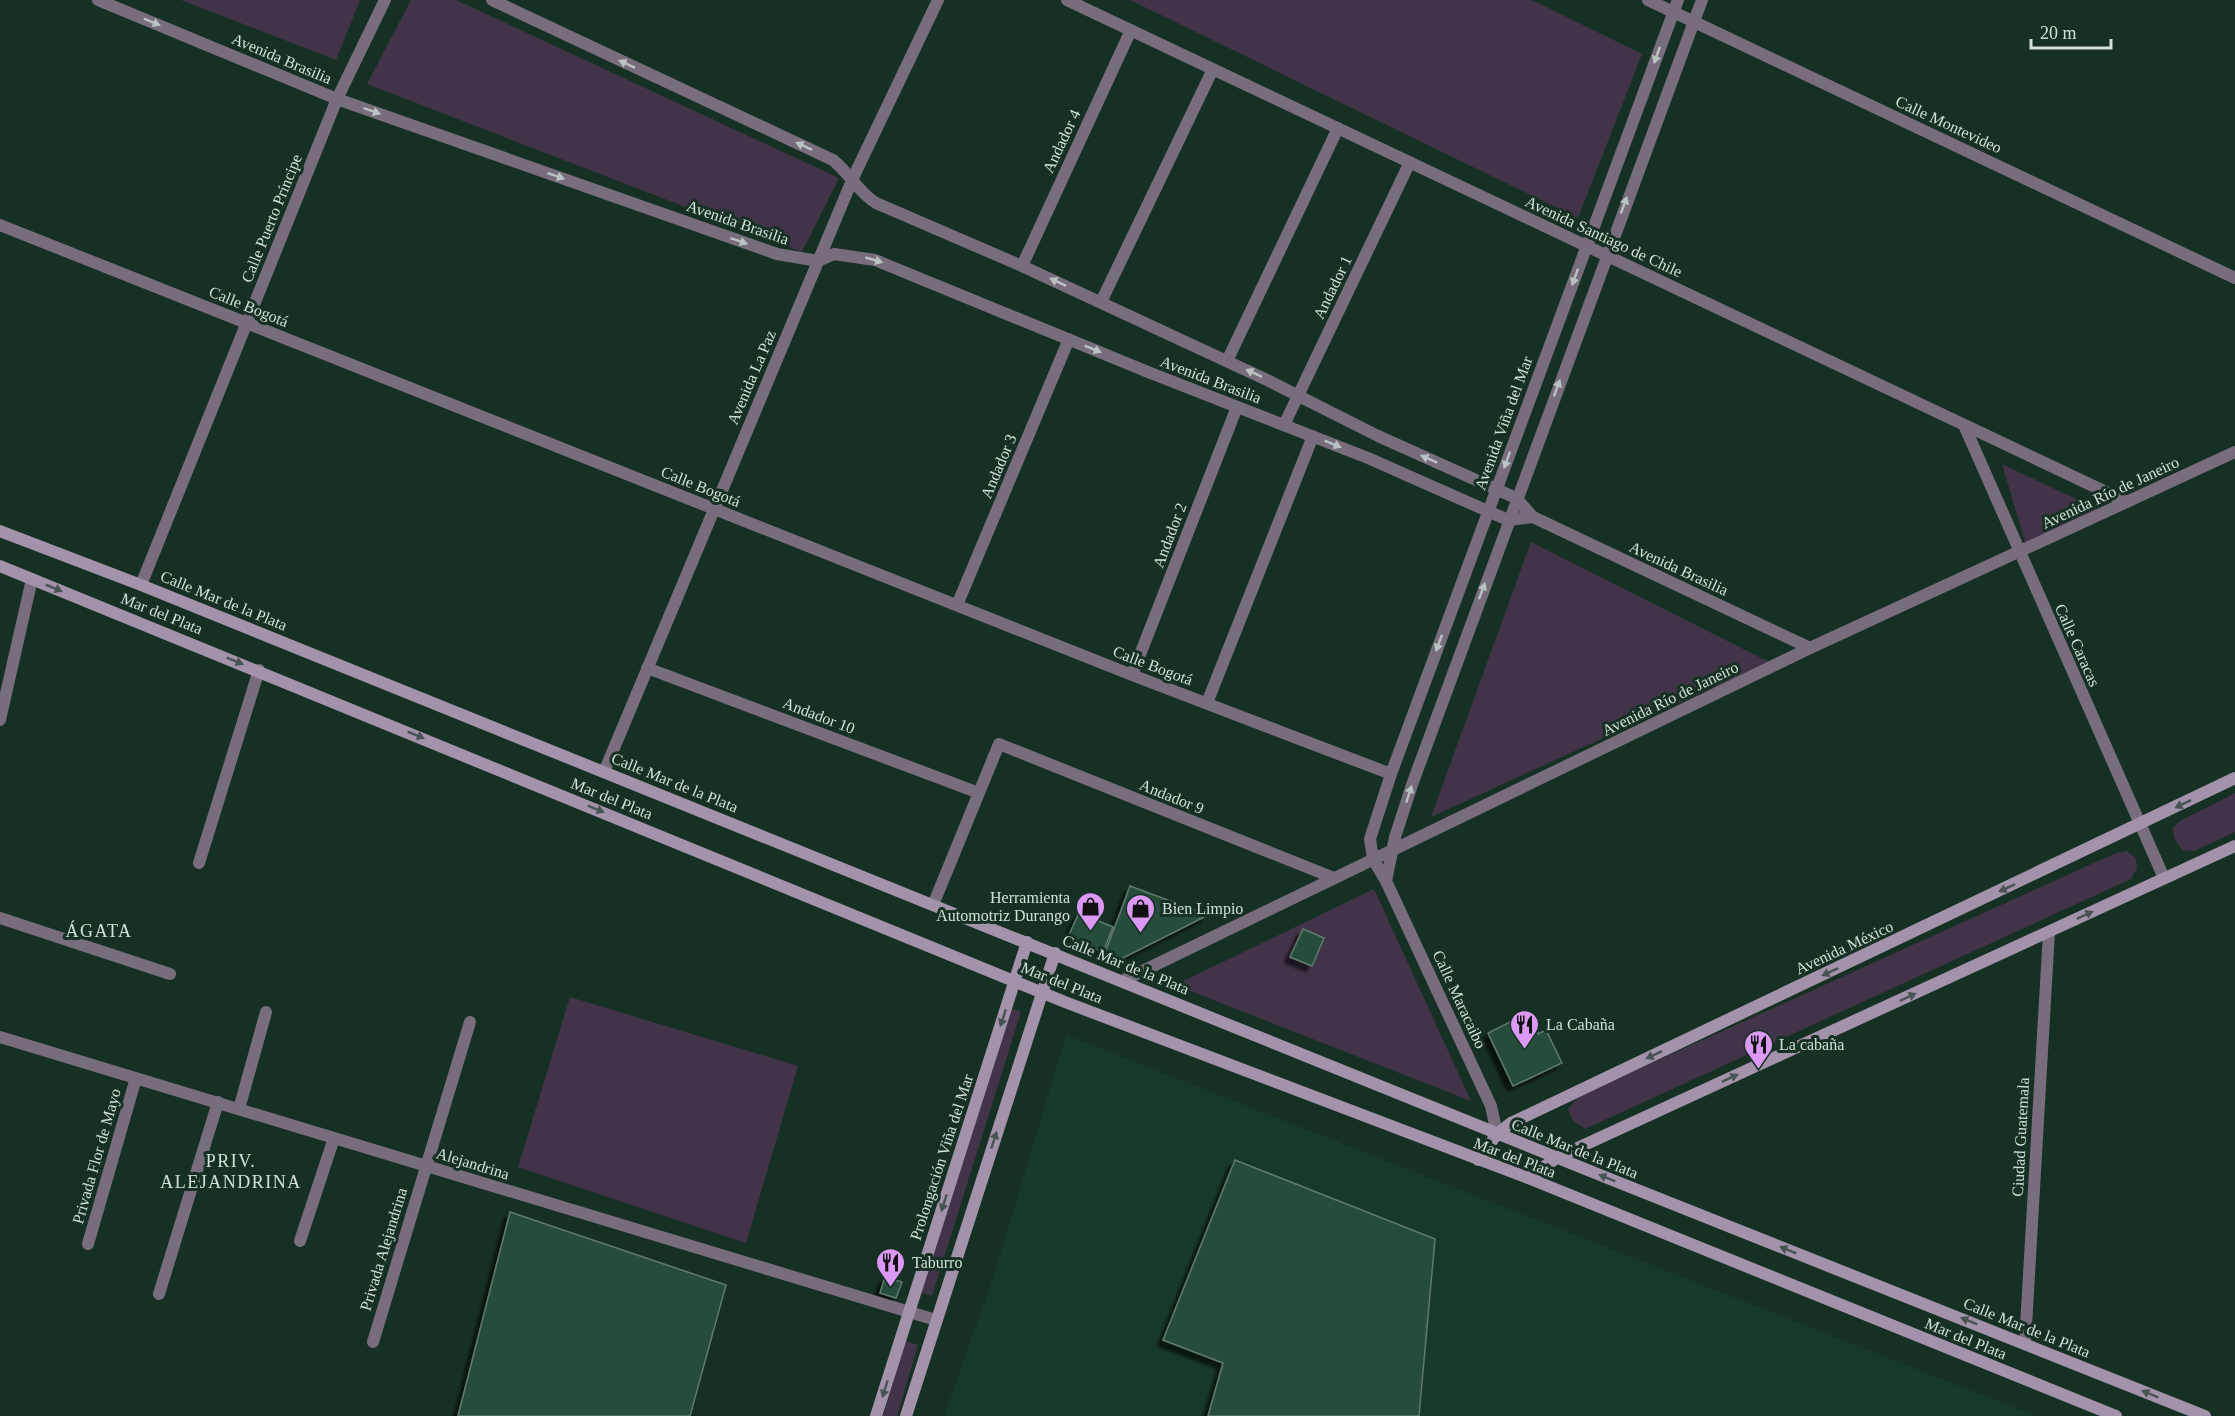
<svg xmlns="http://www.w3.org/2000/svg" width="2235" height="1416" font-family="Georgia,serif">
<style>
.built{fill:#173929}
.green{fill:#423448}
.building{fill:#264d3b;stroke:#5e7a6b;stroke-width:1.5;filter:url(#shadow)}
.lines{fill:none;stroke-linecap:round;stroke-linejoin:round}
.street{stroke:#776d7c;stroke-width:12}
.secondary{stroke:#a393aa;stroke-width:12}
.oneway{fill:#bac3c1}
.oneway2{fill:#485353}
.labels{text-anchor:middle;stroke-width:6;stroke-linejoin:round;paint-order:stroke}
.street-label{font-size:16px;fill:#d1e0d8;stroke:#173024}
.poi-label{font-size:16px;fill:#d1e0d8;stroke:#173024;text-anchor:start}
.neighbourhood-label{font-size:18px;letter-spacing:1.5px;fill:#d1e0d8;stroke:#173024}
</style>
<defs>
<filter id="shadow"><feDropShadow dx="-5.5" dy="5.5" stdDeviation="1.5" flood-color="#0009"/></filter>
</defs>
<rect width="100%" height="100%" fill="#173024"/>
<!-- built -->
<path class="built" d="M1066,1035L2036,1416H944L994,1275Z"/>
<!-- green -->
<path class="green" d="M181,0H360L336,60Z
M411,0H456L839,178L802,252L367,84Z
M1130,0H1532L1642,54L1578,218Z
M2002,464L2099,510L2026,545Z
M1531,542L1769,662L1431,817Z
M2235,793V832L2194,851L2182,850L2174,838L2173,828L2180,821Z
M2127,851L2136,858L2137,868L2131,879L1585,1129L1572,1120L1568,1109L1579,1096L2116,853Z
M1374,889L1471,1101L1175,985Z
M570,997L798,1066L746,1243L518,1167Z
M1009,1008L1021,1012L932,1296L920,1292Z
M905,1341L918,1345L897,1416H883Z"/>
<!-- building -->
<path class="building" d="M1130,886L1208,915L1121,959L1105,953Z
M1079,913L1113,927L1103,952L1068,937Z
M1303,929L1324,938L1312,966L1290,957Z
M1528,1013L1538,1034L1546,1030L1562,1063L1513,1086L1488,1033Z
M1235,1160L1435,1239L1419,1416H1208L1223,1363L1163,1340Z
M510,1212L726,1285L690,1416H458Z
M885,1277L902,1282L896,1298L880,1293Z"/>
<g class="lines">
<!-- street -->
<path class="street" d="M98,0L337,99L777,254L818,261L834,254L875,260L1148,372L1368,458L1508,520L1533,517
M492,0L833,160C850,174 858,192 876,203L1022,266L1265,379L1378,436L1516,498L1533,517L1810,648
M1067,0L2127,502
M1648,0L2235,278
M0,225L1132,675L1391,774
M1022,266L1131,30
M1101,302L1213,69
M1227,361L1338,128
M1284,425L1410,162
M1964,425L2164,878
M141,585L337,99L385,0
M957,605L1069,339
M647,668L979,793
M1132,675L1237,407
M1207,703L1313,436
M0,720L32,579
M604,772L853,178L938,0
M199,863L259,670
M1386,881L1395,837L1413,782L1702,0
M933,905L999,744L1334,878
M0,918L170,974
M1122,981L1810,648L2235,452
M0,1037L936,1320
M239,1109L266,1012
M1497,1134L1491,1106L1386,881L1373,859L1370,839L1391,774L1678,0
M300,1241L334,1138
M88,1244L136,1078
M159,1294L218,1102
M373,1342L470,1022
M2025,1343L2049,932"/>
<!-- secondary -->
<path class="secondary" d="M0,531L141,585L1605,1177L2205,1416
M0,566L1065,1002L1528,1178L2116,1416
M1478,1160L1497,1134L1511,1123L2235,778
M1528,1178L1558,1157L2235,846
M876,1416L1027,942
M906,1416L1055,953"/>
</g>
<!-- one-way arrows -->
<defs><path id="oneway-solid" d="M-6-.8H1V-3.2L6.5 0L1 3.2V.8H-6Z" transform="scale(1.5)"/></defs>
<g class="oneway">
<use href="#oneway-solid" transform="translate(152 22) rotate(23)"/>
<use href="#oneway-solid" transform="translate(1657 55) rotate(110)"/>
<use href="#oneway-solid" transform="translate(627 64) rotate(-155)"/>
<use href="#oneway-solid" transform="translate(372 111) rotate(19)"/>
<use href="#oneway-solid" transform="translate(804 146) rotate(-155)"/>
<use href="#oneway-solid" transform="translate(556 176) rotate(19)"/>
<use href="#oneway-solid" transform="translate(1624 205) rotate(-70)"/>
<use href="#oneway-solid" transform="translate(739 241) rotate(19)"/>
<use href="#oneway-solid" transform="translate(874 260) rotate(16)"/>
<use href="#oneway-solid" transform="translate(1575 277) rotate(110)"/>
<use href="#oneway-solid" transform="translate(1058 282) rotate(-155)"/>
<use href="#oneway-solid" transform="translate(1093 349) rotate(22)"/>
<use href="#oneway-solid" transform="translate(1254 373) rotate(-155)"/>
<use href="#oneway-solid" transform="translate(1557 388) rotate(-70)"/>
<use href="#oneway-solid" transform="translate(1333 444) rotate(22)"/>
<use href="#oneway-solid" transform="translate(1429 459) rotate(-156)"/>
<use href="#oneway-solid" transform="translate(1507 460) rotate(110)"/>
<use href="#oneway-solid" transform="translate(1482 591) rotate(-70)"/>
<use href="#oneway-solid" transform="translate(1439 643) rotate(110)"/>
<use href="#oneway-solid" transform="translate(1409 794) rotate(-72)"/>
</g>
<g class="oneway2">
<use href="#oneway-solid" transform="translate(54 588) rotate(22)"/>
<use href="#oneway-solid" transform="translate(235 661) rotate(22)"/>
<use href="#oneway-solid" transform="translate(416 735) rotate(22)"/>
<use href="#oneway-solid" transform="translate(2183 804) rotate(154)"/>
<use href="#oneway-solid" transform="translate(596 809) rotate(22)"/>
<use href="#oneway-solid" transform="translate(2007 888) rotate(155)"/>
<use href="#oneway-solid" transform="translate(2085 915) rotate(-25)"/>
<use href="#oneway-solid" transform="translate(1830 972) rotate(155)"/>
<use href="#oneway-solid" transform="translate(1908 997) rotate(-25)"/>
<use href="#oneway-solid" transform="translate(1003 1018) rotate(108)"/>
<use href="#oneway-solid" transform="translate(1654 1055) rotate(155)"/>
<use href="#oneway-solid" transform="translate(1730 1078) rotate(-25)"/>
<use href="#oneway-solid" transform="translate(994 1140) rotate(-72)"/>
<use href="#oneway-solid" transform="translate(1607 1178) rotate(-158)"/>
<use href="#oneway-solid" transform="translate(944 1203) rotate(108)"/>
<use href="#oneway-solid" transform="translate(1788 1250) rotate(-158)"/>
<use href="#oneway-solid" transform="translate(1969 1321) rotate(-158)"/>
<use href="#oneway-solid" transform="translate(885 1389) rotate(107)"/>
<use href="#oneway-solid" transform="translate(2150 1394) rotate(-158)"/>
</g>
<!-- icons -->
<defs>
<symbol id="shop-pin" viewBox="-11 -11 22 30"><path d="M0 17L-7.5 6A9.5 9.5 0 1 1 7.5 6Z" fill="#db99f5" stroke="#173024"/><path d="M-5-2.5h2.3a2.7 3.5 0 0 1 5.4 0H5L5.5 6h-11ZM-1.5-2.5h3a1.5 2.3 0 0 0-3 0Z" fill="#111"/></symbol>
<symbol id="restaurant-pin" viewBox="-11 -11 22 30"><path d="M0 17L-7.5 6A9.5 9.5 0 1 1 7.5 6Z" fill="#db99f5" stroke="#173024"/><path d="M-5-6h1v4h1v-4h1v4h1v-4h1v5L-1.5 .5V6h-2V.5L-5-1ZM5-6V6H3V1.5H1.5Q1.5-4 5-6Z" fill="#111"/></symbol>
</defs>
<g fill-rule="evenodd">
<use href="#shop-pin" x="1074" y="890" width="33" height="45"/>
<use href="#shop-pin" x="1124" y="892" width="33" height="45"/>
<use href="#restaurant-pin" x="1508" y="1008" width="33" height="45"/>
<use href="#restaurant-pin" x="1742" y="1028" width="33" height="45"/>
<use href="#restaurant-pin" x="874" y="1246" width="33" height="45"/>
</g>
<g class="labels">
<!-- street labels -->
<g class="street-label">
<text transform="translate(282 58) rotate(23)" y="6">Avenida Brasilia</text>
<text transform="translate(1949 124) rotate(25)" y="6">Calle Montevideo</text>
<text transform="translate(1061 141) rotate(-65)" y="6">Andador 4</text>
<text transform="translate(271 218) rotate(-68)" y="6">Calle Puerto Príncipe</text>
<text transform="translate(738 222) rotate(19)" y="6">Avenida Brasilia</text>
<text transform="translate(1604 236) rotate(25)" y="6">Avenida Santiago de Chile</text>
<text transform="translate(1332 287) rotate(-64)" y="6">Andador 1</text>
<text transform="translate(249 306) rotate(22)" y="6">Calle Bogotá</text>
<text transform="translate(751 377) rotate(-67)" y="6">Avenida La Paz</text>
<text transform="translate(1211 379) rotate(21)" y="6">Avenida Brasilia</text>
<text transform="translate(1503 423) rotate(-70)" y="6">Avenida Viña del Mar</text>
<text transform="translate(998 466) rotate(-67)" y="6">Andador 3</text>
<text transform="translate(701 486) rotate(22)" y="6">Calle Bogotá</text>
<text transform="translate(2110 492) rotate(-25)" y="6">Avenida Río de Janeiro</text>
<text transform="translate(1169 535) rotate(-69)" y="6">Andador 2</text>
<text transform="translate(1679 568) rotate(25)" y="6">Avenida Brasilia</text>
<text transform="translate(224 600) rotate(22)" y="6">Calle Mar de la Plata</text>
<text transform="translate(162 613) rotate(22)" y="6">Mar del Plata</text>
<text transform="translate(2078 645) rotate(66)" y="6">Calle Caracas</text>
<text transform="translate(1153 665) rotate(21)" y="6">Calle Bogotá</text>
<text transform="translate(1670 698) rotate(-26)" y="6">Avenida Río de Janeiro</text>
<text transform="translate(819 715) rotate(21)" y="6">Andador 10</text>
<text transform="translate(675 782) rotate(22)" y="6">Calle Mar de la Plata</text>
<text transform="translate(1172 796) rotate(22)" y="6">Andador 9</text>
<text transform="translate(612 798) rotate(22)" y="6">Mar del Plata</text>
<text transform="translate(1844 947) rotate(-25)" y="6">Avenida México</text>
<text transform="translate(1126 964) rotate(22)" y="6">Calle Mar de la Plata</text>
<text transform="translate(1062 982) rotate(22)" y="6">Mar del Plata</text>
<text transform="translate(1460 999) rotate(65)" y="6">Calle Maracaibo</text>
<text transform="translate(2020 1137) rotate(-87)" y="6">Ciudad Guatemala</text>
<text transform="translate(1575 1148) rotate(22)" y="6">Calle Mar de la Plata</text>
<text transform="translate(96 1156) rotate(-74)" y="6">Privada Flor de Mayo</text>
<text transform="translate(941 1157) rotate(-72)" y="6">Prolongación Viña del Mar</text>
<text transform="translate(1515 1157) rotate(21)" y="6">Mar del Plata</text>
<text transform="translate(473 1163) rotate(17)" y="6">Alejandrina</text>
<text transform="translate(383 1249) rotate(-73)" y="6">Privada Alejandrina</text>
<text transform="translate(2027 1327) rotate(22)" y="6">Calle Mar de la Plata</text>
<text transform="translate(1966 1338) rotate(22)" y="6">Mar del Plata</text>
</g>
<!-- poi labels -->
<g class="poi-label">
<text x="1070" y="903" text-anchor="end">Herramienta<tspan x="1070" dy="18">Automotriz Durango</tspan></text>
<text x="1162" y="914">Bien Limpio</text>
<text x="1546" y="1030">La Cabaña</text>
<text x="1779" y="1050">La cabaña</text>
<text x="912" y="1268">Taburro</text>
</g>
<!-- neighbourhood labels -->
<g class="neighbourhood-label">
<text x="99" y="937">ÁGATA</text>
<text x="231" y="1167">PRIV.<tspan x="231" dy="21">ALEJANDRINA</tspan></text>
</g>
</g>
<!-- scale -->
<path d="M2031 39v9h80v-9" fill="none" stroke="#d1e0d8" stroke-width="3"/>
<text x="2040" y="39" font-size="18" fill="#d1e0d8" stroke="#173024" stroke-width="4.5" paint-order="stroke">20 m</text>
</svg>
